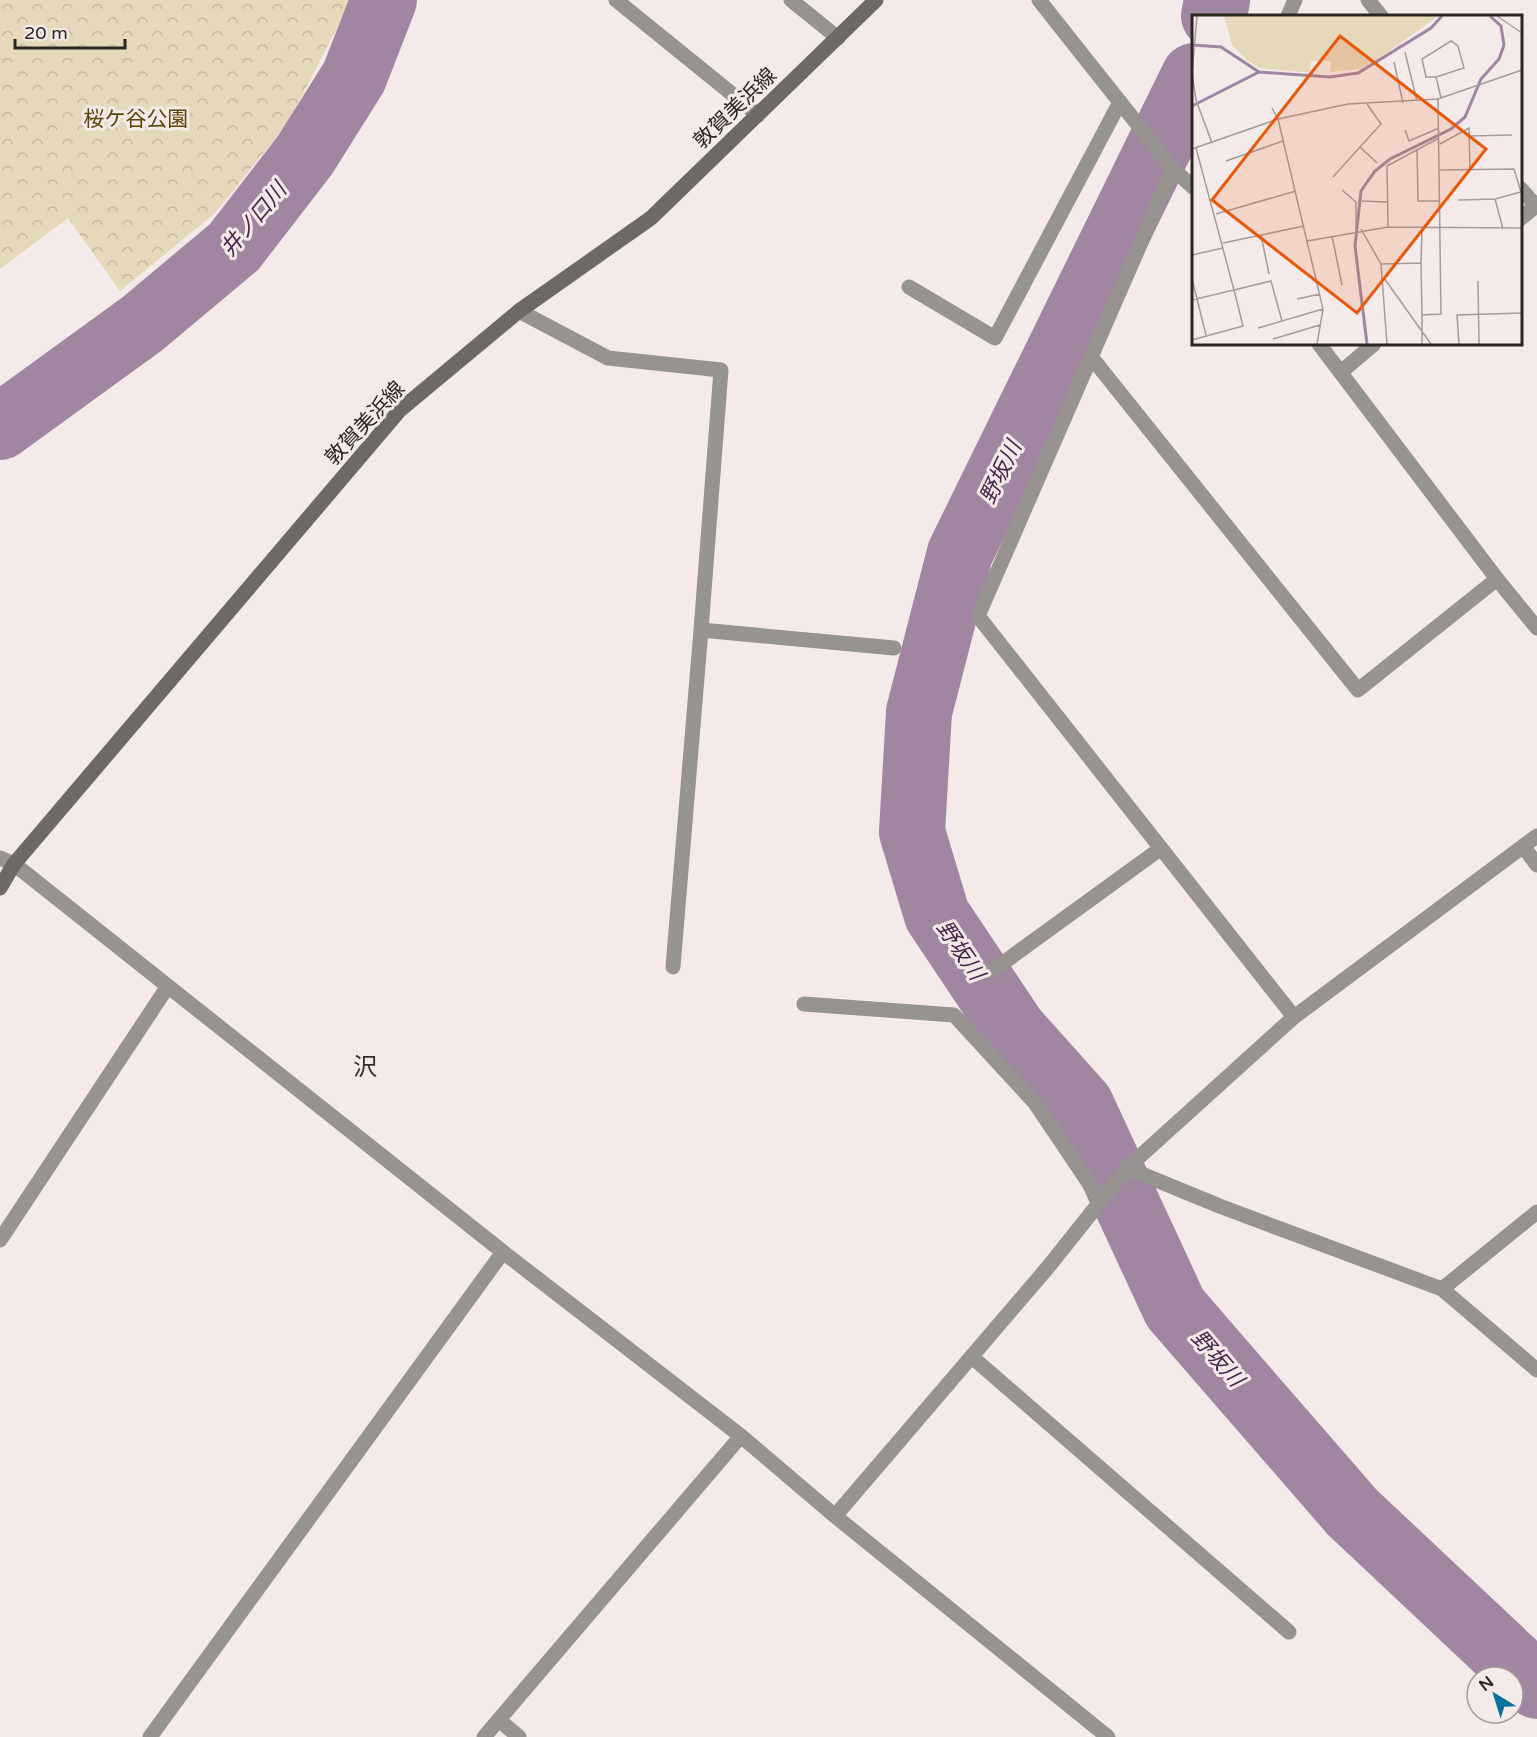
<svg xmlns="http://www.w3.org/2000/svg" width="1537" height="1737" font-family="'Varela Round','Noto Sans JP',sans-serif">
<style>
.park{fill:url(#park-crowns)}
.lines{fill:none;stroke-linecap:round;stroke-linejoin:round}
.river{stroke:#a086a1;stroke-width:66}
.minor{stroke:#969391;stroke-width:15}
.tertiary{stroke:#969391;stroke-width:15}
.secondary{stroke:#6d6965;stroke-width:15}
.labels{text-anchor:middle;stroke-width:6;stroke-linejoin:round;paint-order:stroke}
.street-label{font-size:21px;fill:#2a2625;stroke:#f4eae9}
.park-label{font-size:21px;fill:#5c4507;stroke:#f4eae9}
.water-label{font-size:22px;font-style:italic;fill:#47244a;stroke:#f4eae9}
.quarter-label{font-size:24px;fill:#372f2e;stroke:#f4eae9}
.inset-river{fill:none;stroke:#a086a1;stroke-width:3}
.inset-road{fill:none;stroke:#a39c9b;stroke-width:1.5}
.view{fill:#e8590c;fill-opacity:0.15;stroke:#e8590c;stroke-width:3}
.inset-edge{fill:none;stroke:#2a2625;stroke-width:3}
</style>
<defs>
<pattern id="park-crowns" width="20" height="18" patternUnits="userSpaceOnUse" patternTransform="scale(1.5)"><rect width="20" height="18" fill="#e6d8bb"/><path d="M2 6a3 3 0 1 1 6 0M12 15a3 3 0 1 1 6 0" fill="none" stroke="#c5b9a1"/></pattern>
</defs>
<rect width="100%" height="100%" fill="#f4eae9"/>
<!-- park -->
<path class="park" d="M0,0H351L288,123L214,214L120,291L68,218L0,269Z"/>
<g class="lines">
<!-- river -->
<path class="river" d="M1214,16L1217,0
M1194,76L960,553L919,712L912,832L937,915L1014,1030L1081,1105L1175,1308L1352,1512L1537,1686
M0,427L142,324L234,247L305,155L354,77L384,0"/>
<!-- minor -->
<path class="minor" d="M616,0L758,115
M791,0L838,38
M1368,0L1381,16
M1288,16L1295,0
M1173,169L978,616L1294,1017
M1520,188L1536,206
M1520,219L1537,205
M909,287L995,338L1120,102
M519,311L608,358L721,370L701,630
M1092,358L1358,690L1497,579
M1341,372L1374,344
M1523,846L1537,865
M0,858L14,864L503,1252L741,1436L835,1516L1108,1737
M673,967L701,630L894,648
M992,971L1160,849
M804,1004L954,1015L1035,1103L1101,1201
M1127,1168L1222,1207L1442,1289L1537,1370
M0,1240L168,986
M1442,1289L1537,1212
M972,1357L1289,1632
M835,1516L1049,1266L1127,1168L1294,1017L1537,836
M499,1720L519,1737
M150,1737L503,1252
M484,1737L741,1436"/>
<!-- tertiary -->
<path class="tertiary" d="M1039,0L1173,169L1194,188
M1319,344L1497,579L1537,628"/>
<!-- secondary -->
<path class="secondary" d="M0,888L14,864L400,410L519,311L651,218L876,0"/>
</g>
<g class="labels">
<!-- street labels -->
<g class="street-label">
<text transform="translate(735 108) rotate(-44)" y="7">敦賀美浜線</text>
<text transform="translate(365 423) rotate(-47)" y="7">敦賀美浜線</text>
</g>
<!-- park labels -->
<g class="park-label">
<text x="136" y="126">桜ケ谷公園</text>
</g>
<!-- water labels -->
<g class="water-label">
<text transform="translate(253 219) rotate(-50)" y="8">井ノ口川</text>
<text transform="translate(1000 472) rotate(-64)" y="8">野坂川</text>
<text transform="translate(961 950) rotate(56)" y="8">野坂川</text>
<text transform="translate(1218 1358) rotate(49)" y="8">野坂川</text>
</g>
<!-- quarter labels -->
<g class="quarter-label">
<text x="365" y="1075">沢</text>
</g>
</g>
<!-- overview -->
<g transform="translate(1192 15)">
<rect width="330" height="330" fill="#f4eae9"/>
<path d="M32,1H246L185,45L167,54L138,57L139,46H119L118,57H108L68,53L56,46L40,30Z" fill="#e6d8bb"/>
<path class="inset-river" d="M0,30L29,32L67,57M0,91L67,57L138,62L166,58L239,13L250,1M175,329L163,231L169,176L183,156L198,144L259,114L273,102L289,64L307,44L312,30L309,11L298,1"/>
<path class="inset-road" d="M5,1L0,58L4,85L20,128M305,1L330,18M213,37L225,86M202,47L211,88M244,62H234L230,44L259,26L266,31L272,53L244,62L249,83M80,93L86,104L131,294L125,329M213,115L217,126L247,113M278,121L320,120M248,129L277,113L278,154M168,132L189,109L175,89M0,134L86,104L156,89L246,84L330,55M225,135L226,186H247M34,146L91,126M248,155L322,154L329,177L303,184L266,185M141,162L168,132L185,148M150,175L164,187V215M303,184L311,214M170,186L195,187M24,199L104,176M196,212L195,151L247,123M169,214L189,249L195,329M69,220L77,259M140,221L150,270M115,226L196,212L330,213M31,228L112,211M0,240L31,233M229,248L230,300M189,249L229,248L230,213M192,263L239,329M0,264L14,320M286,266L287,329M105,284L128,279M0,285L42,275L4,133M66,313L131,294M81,324L128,310M0,325L51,311L42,275L79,266L90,306M230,329V300L249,299L246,84M267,329L265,300L330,298"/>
<path class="view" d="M148,21L294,134L165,298L20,185Z"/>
<rect width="330" height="330" class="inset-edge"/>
</g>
<!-- north arrow -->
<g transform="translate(1495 1695) rotate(322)"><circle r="28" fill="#f4eae9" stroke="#a39c9b" stroke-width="1.5"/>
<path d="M0-4.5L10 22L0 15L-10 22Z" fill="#08719e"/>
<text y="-9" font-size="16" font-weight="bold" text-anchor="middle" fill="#2a2625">N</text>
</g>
<!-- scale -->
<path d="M15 39v9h110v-9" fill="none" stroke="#2a2625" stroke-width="3"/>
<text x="24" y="39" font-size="18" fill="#2a2625" stroke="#f4eae9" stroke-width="4.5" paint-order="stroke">20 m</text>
</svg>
